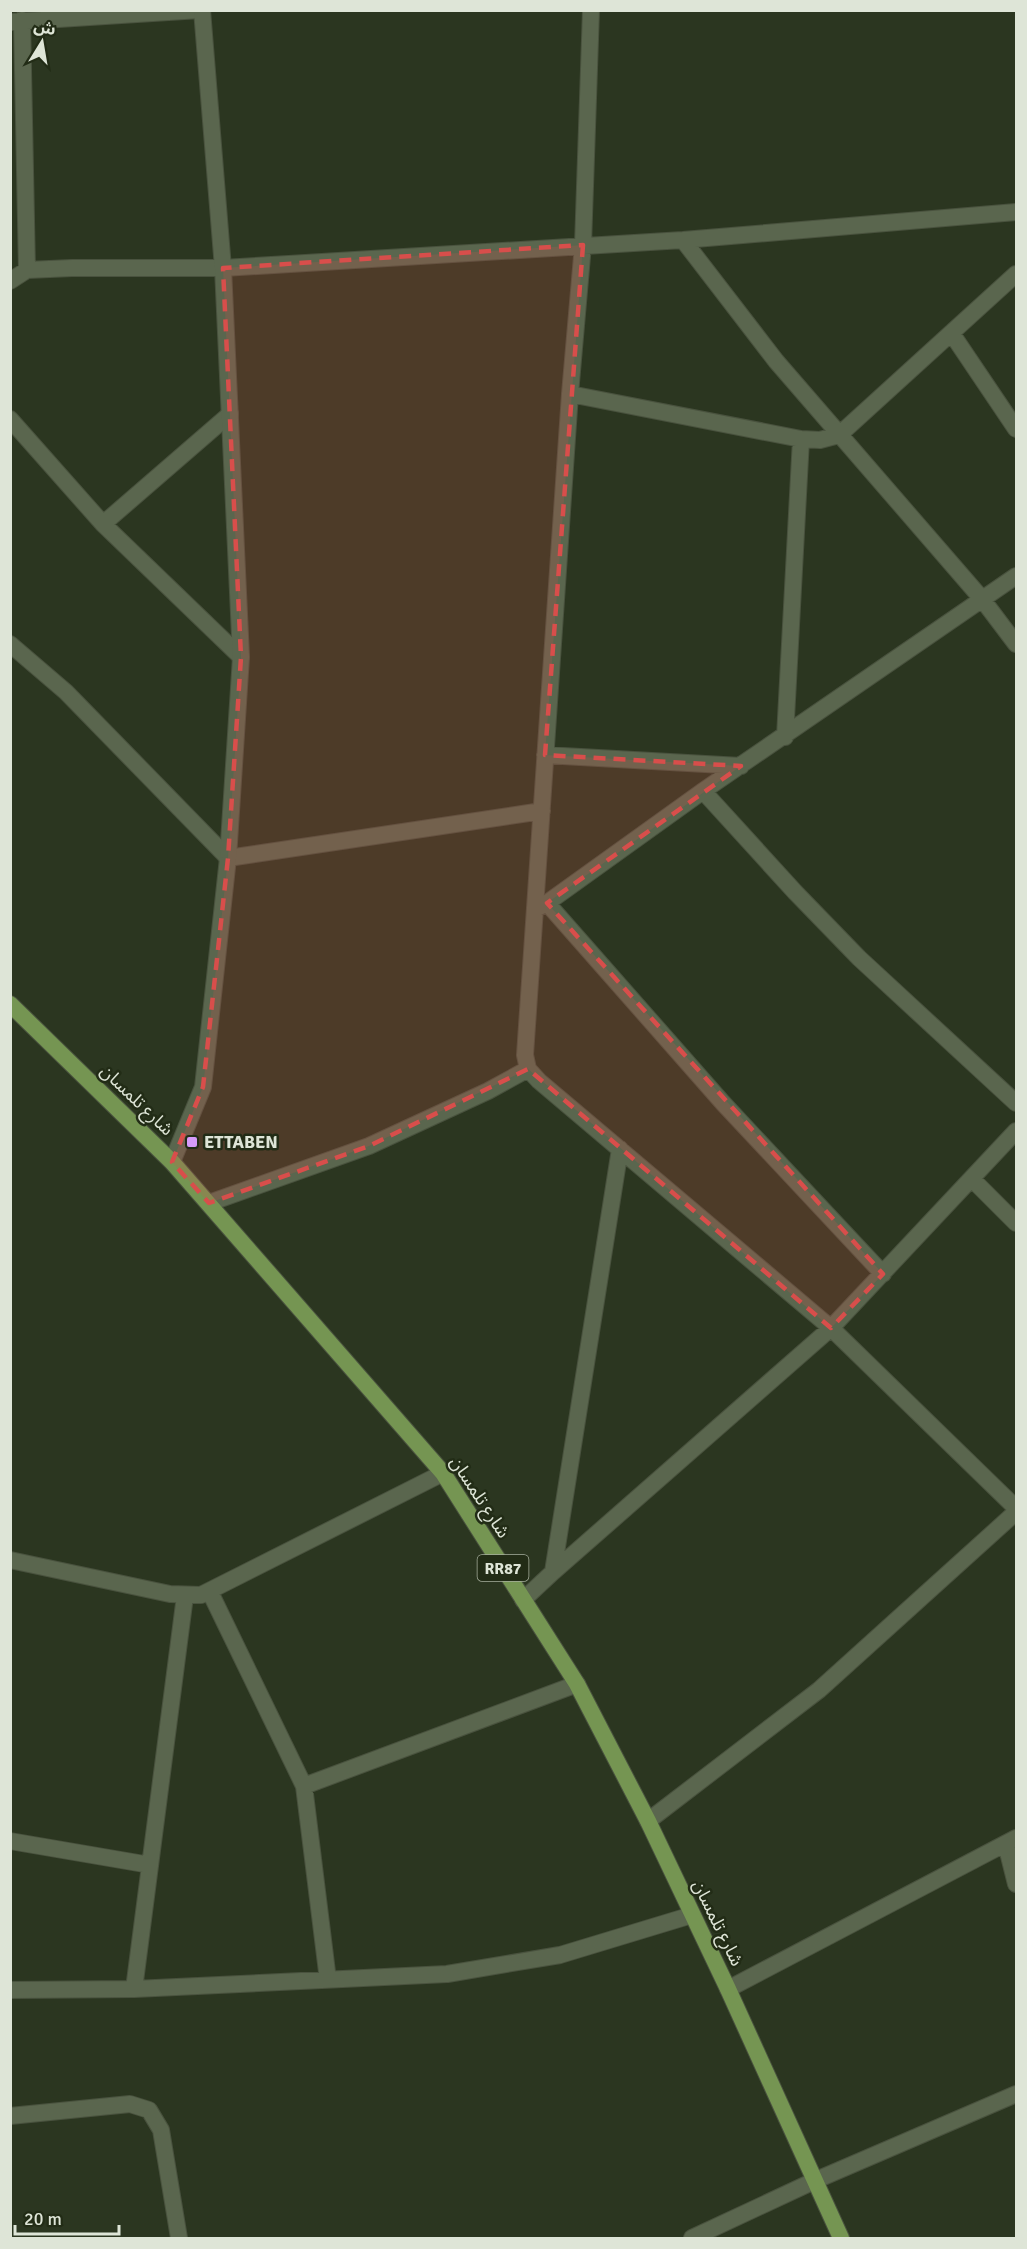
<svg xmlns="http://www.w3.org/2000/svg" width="1027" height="2249" font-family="Signika,'Noto Sans Arabic',sans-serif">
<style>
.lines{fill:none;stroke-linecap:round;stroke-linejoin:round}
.minor-casing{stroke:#49523e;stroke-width:18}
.tertiary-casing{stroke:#49523e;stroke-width:18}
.primary-casing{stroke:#49523e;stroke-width:18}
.minor{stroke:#5a664e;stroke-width:16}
.tertiary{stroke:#5a664e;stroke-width:16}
.primary{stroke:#759552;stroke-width:16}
.marked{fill:#d84e4b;fill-opacity:0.2;stroke:#d84e4b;stroke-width:4.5;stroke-dasharray:12 8;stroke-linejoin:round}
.poi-dot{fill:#d69bfa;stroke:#222c16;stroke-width:2}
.labels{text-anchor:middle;stroke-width:5;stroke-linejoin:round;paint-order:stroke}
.shield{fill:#222c16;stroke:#a6ae9d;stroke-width:1.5}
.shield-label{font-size:16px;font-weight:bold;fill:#dee5d7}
.street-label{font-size:18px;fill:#dee5d7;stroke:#222c16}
.poi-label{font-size:18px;font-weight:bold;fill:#dee5d7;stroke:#222c16;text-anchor:start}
</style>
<rect width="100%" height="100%" fill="#2b3620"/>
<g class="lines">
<defs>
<path id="minor" d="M591,10L583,245L570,394L525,1055L528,1069L539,1081L831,1328L1016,1508
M22,20L27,270
M11,22L200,10
M683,240L776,361L982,599L1016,644
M10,281L27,270L72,268H223L683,240L1016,212
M952,334L1016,429
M570,394L801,439L820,440L839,435L1016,274
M10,419L103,524L241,657
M103,524L230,414
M10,644L66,692L228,858L542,811
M785,737L801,439
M545,755L741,766
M703,791L795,892L859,958L1016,1103
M547,903L723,1103L883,1274
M535,909L547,903L703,791L1016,576
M972,1179L1016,1223
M209,1203L369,1146L488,1091L528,1069
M10,1560L170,1594L201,1595L443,1473
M553,1572L620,1149
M210,1592L304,1786L328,1980
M523,1600L553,1572L831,1328L1016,1131
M304,1786L577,1684
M648,1821L819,1690L1016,1512
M10,1841L150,1865
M1006,1844L1016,1884
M134,1989L185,1596
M728,1989L1016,1838
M10,1990L134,1989L447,1974L560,1955L692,1915
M10,2116L130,2104L149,2110L161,2130L179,2238
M692,2238L814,2181L1016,2094"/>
<path id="tertiary" d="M172,1162L203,1087L228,858L241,657L223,268L202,10"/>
<path id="primary" d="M10,1004L172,1162L443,1473L577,1684L648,1821L728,1989L841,2238"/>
</defs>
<!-- minor casing -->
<use href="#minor" class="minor-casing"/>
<!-- tertiary casing -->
<use href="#tertiary" class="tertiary-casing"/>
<!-- primary casing -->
<use href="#primary" class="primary-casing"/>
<!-- minor -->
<use href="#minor" class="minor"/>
<!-- tertiary -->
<use href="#tertiary" class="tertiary"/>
<!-- primary -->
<use href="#primary" class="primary"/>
</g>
<!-- marked area -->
<path class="marked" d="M583,245L545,755L741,766L547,903L883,1274L831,1328L528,1069L369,1146L209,1203L172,1162L203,1087L228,858L241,657L223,268Z"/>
<!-- markers -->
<rect class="poi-dot" x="186" y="1136" width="12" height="12" rx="3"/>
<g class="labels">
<!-- shield labels -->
<rect class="shield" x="477.5" y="1555" width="51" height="26" rx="4.5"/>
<g class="shield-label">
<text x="503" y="1574">RR87</text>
</g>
<!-- street labels -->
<g class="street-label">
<text transform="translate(137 1100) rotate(44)" y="6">شارع تلمسان</text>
<text transform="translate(480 1497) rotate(57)" y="6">شارع تلمسان</text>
<text transform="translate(718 1923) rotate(64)" y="6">شارع تلمسان</text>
</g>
<!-- poi labels -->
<g class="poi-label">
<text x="204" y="1148">ETTABEN</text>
</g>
</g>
<!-- border -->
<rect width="1027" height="2249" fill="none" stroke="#dee5d7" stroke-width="24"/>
<!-- north arrow -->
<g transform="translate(42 42) rotate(11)" stroke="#222c16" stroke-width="4.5" paint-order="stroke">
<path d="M0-4.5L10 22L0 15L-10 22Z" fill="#dee5d7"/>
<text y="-9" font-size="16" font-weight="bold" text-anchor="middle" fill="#dee5d7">ش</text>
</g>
<!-- scale -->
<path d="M15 2225v9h104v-9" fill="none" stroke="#dee5d7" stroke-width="3"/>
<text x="24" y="2225" font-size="18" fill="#dee5d7" stroke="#222c16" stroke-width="4.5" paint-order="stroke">20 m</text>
</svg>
